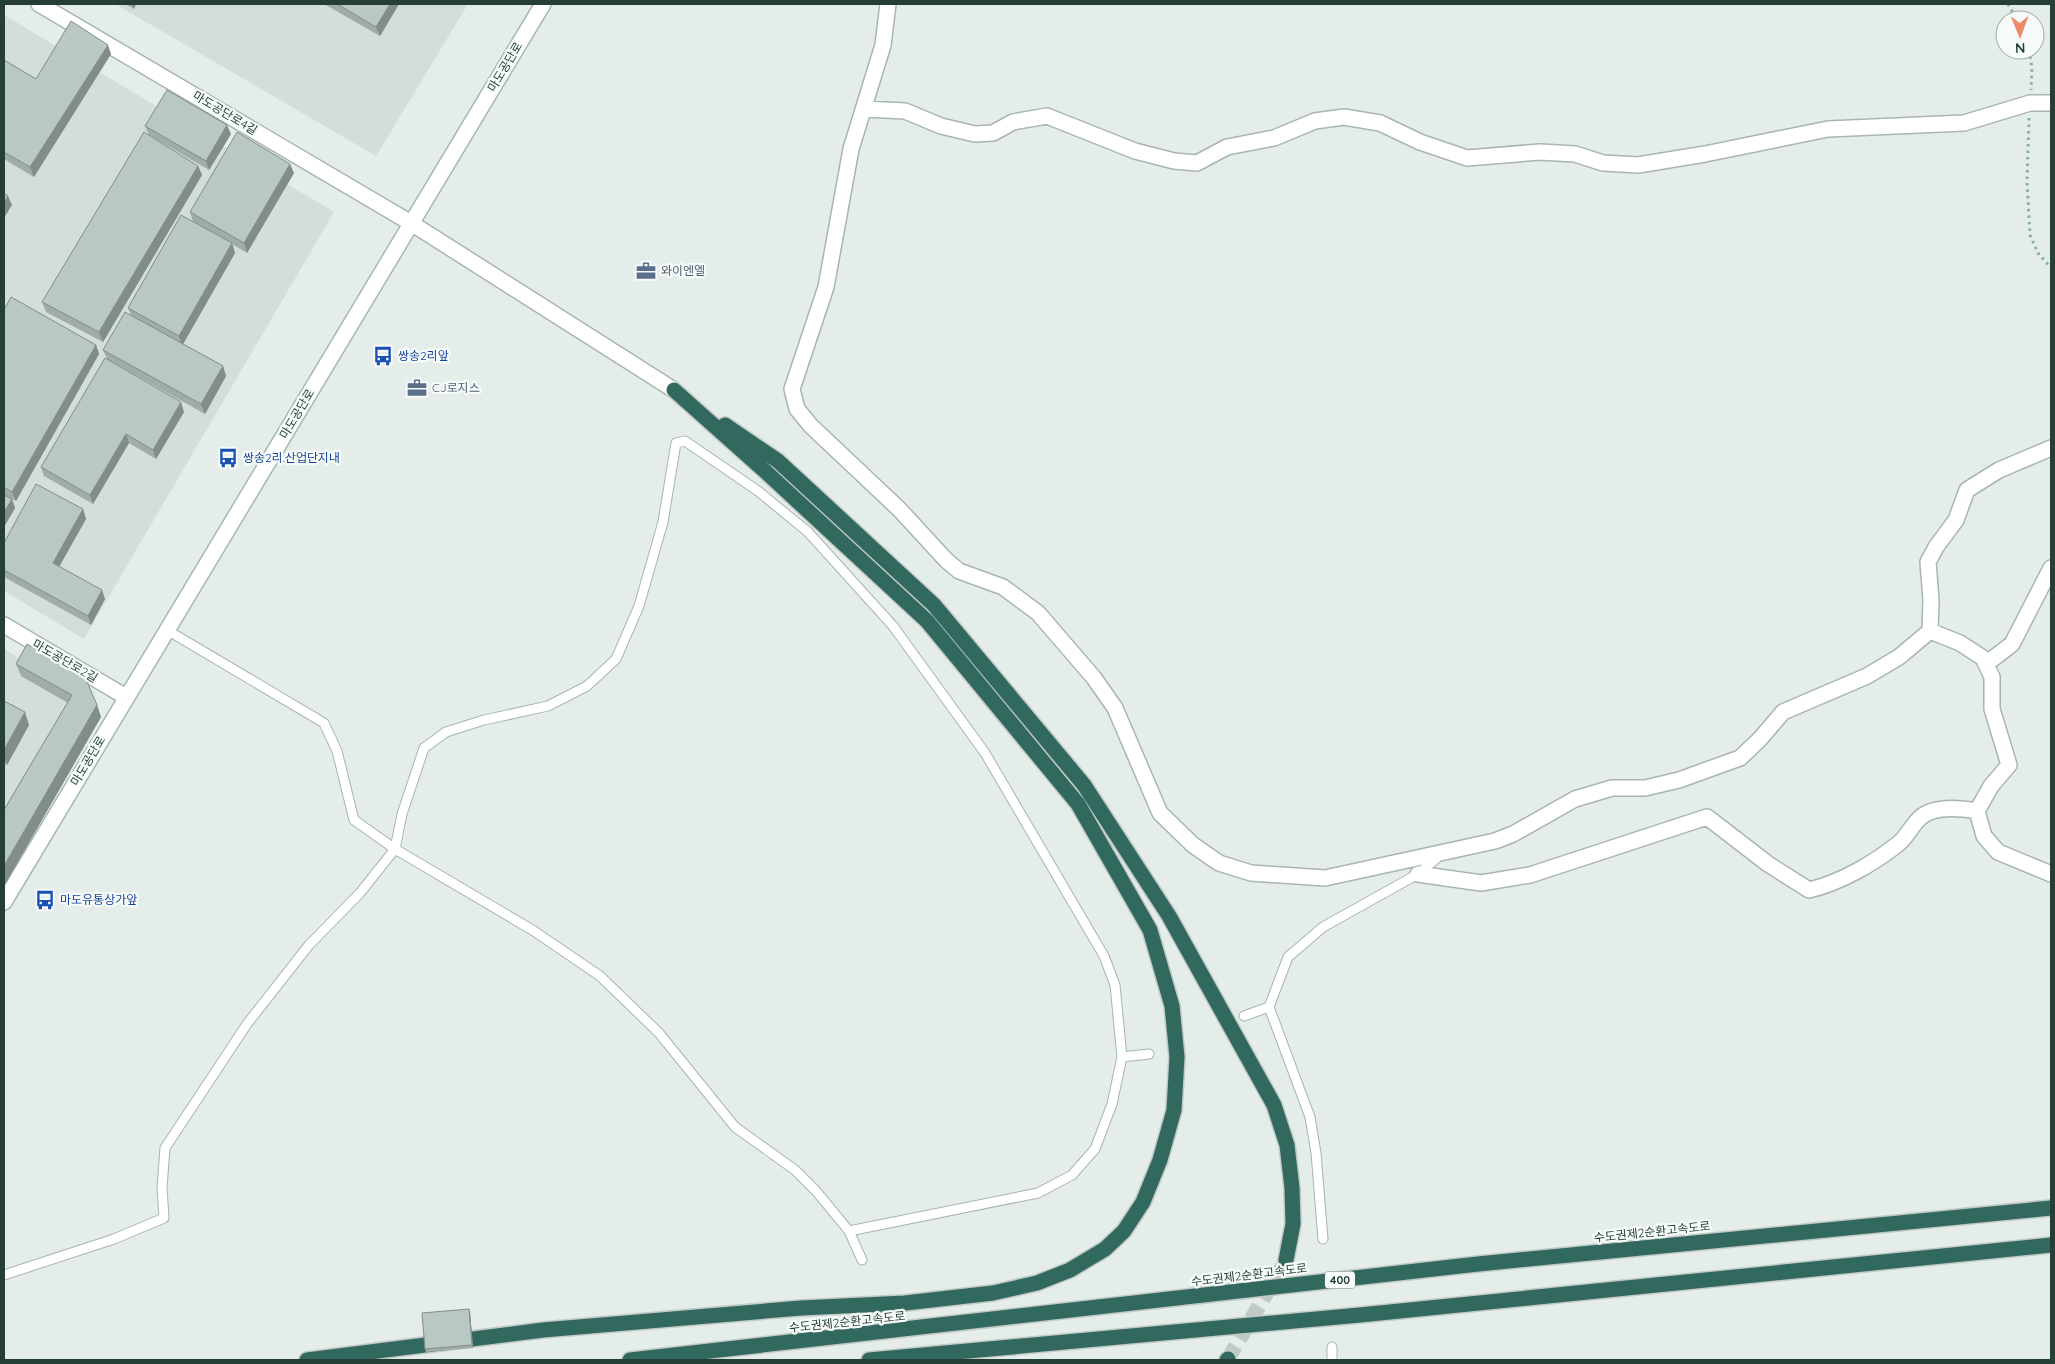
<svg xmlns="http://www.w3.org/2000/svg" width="2055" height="1364" font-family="Quicksand,'Noto Sans KR',sans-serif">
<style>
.built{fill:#d3ddd9}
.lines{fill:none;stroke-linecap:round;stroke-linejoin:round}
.motorway-tunnel{stroke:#bfcac6;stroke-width:15;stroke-dasharray:15 8;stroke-linecap:butt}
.service-casing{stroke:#a8b5b1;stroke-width:11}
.minor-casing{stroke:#a8b5b1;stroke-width:18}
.tertiary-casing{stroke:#a8b5b1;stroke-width:18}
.secondary-casing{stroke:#a4b9b2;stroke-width:18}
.motorway-casing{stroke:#c2c9c7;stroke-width:18}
.path{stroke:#87afa4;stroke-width:3;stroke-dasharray:2.5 4;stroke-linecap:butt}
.service{stroke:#fff;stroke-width:9}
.minor{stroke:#fff;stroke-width:15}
.tertiary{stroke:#fff;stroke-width:15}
.secondary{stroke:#fff;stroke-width:15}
.motorway{stroke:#32695f;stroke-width:15}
.wall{fill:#a0aca8}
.shaded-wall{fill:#828c88}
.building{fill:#bac8c3;stroke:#828c88}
.labels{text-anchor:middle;stroke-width:4.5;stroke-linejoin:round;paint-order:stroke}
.shield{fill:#f6faf8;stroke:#647772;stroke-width:1}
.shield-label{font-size:11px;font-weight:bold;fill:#253f38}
.street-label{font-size:12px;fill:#253f38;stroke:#f6faf8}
.service-label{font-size:12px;fill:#4e5e75;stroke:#f6faf8;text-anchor:start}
.transit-label{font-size:12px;fill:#164399;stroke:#f6faf8;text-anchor:start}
</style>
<rect width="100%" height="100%" fill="#e5edea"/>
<!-- built -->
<path class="built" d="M115,4H468L376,156Z
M4,15L334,212L84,639L4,591Z
M4,649L98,705L4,862Z"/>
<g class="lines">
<!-- motorway-tunnel -->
<path class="motorway-tunnel" d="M1228,1359L1286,1260"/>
<defs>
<path id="service" d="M167,630L324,723L337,751L354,820L395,849L534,931L600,976L659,1033L735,1127L795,1170L816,1191L849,1231L862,1260
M1269,1007L1310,1117L1316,1153L1323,1239
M1244,1016L1269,1007L1288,957L1323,927L1418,874L1439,856
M1122,1057L1149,1054
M4,1275L114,1239L164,1218L162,1188L165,1148L247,1024L309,945L360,893L395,849L402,814L424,748L446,732L484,720L548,706L587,686L616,659L639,606L663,522L676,443L685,441L758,491L808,532L893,626L985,753L1104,956L1115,985L1122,1057L1112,1104L1095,1149L1072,1175L1038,1193L849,1231
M1332,1360V1347"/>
<path id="minor" d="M888,4L883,45L851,149L826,287L792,389L797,409L811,426L899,509L946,560L959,571L1003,587L1038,613L1094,678L1115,708L1160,813L1193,845L1219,863L1251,873L1325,878L1495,841L1513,834L1575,799L1612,788H1645L1679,780L1740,758L1760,739L1783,712L1867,676L1899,657L1930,631L1931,600L1928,562L1936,547L1956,520L1967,490L1999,470L2051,448
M864,109L905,111L941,126L975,134L993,133L1013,122L1047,116L1135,151L1174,161L1197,163L1227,147L1274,138L1315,121L1344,117L1380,123L1420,142L1467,158L1540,152L1575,154L1603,163L1638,165L1705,154L1828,129L1964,123L2030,103H2051
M411,223L674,390
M1930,631L1960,643L1983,658L1992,677V709L2009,765L1991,786L1977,811L1984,836L1998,852L2051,874
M1986,664L2012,644L2051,568
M1418,874L1481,883L1530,875L1707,817L1768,864L1809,890C1840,883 1874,863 1898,844C1906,838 1911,827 1918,820C1931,805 1960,808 1977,811"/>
<path id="tertiary" d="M39,4L411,223
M4,625L126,697"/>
<path id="secondary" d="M4,902L543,4"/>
<path id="motorway" d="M725,425L778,461L934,605L1084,785L1169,916L1274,1105L1287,1145L1292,1188L1293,1224L1286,1260
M307,1360L543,1330L801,1308L905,1303L993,1293L1037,1283L1070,1270L1105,1249L1124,1231L1143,1202L1160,1160L1174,1110L1177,1057L1172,1006L1150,930L1078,804L927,621L766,472L674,390
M630,1360L1478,1264L2051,1208
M869,1360L1360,1315L2051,1245
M1227,1360L1228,1359"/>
</defs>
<!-- service casing -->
<use href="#service" class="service-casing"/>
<!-- minor casing -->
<use href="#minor" class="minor-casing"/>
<!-- tertiary casing -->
<use href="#tertiary" class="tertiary-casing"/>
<!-- secondary casing -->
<use href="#secondary" class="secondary-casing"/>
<!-- motorway casing -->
<use href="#motorway" class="motorway-casing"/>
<!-- path -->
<path class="path" d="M2008,4L2017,20
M2029,50L2032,68L2031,90
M2029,118L2027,182L2030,235L2038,253L2051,268"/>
<!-- service -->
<use href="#service" class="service"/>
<!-- minor -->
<use href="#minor" class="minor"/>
<!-- tertiary -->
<use href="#tertiary" class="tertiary"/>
<!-- secondary -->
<use href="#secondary" class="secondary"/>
<!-- motorway -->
<use href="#motorway" class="motorway"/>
</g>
<!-- wall -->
<path class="wall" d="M125,4H136L134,9Z
M324,4H399L380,36Z
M111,54L34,177L4,159V60L36,79Z
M145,126L231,134L209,170L149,135Z
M198,166L202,175L103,342L46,312L42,302Z
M294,173L247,253L232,244L235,253L183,344L223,366L226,376L205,414L107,359L103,350L131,315L128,308L223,238L193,222L190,212Z
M4,310L96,345L99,354L16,501L12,499L15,508L4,527Z
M184,412L156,459L129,443L93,504L44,476L41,467Z
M83,509L86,519L59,567L105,599L91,625L4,577V543Z
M16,664L97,705L101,717L4,886V810L68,703L21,676Z
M4,701L29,725L7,765L4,763Z
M469,1309L470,1312L473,1348L426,1352L425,1349Z"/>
<!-- shaded-wall -->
<path class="shaded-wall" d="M132,4H136L134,9Z
M390,4H399L380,36L376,27Z
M108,45L111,54L34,177L30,167Z
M227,125L231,134L209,170L206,161Z
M290,164L294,173L247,253L244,243Z
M198,166L202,175L103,342L99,332Z
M8,196L12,205L4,218V203Z
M232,243L235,253L182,346L179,336Z
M96,345L99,354L16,501L12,492Z
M223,366L226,376L205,414L201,404Z
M181,402L184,412L156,459L153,450Z
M126,434L129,443L93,504L90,495Z
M12,499L15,508L4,527V512Z
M83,509L86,519L56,572L53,563Z
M102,590L105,599L91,625L88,616Z
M97,705L101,717L4,886V866Z
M25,712L29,725L7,765L4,756V750Z
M469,1309L470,1312L473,1348L472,1345Z"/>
<!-- building -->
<path class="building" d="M337,4H390L376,27Z
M71,21L108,45L30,167L4,152V60L36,79Z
M167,90L227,125L206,161L145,126Z
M144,132L198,166L99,332L42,302Z
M237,132L290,164L244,243L190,212Z
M4,193L8,196L4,203Z
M181,215L232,243L179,336L128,308Z
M11,297L96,345L12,492L4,487V310Z
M125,312L223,366L201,404L103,350Z
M105,358L181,402L153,450L126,434L90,495L41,467Z
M36,484L83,509L53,563L102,590L88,616L4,570V543Z
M4,495L12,499L4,512Z
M27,644L85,677L97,705L4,866V810L72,695L16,664Z
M4,701L25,712L4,750Z
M469,1309L472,1345L425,1349L422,1313Z"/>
<!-- icons -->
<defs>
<symbol id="office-bare" viewBox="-9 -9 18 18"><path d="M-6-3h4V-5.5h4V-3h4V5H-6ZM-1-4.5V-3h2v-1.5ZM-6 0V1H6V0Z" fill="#5c6f8a" stroke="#f6faf8" stroke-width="2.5" paint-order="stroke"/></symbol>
<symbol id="bus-bare" viewBox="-9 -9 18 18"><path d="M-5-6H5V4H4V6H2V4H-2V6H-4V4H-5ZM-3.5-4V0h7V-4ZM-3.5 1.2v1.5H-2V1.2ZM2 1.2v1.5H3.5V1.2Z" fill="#1a4fb4" stroke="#f6faf8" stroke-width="2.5" paint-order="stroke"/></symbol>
</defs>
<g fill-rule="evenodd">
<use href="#office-bare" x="632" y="257" width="28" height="28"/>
<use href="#bus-bare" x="369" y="342" width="28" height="28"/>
<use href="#office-bare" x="403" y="374" width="28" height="28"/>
<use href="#bus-bare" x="214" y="444" width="28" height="28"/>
<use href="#bus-bare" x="31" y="886" width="28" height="28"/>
</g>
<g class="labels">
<!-- shield labels -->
<rect class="shield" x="1325" y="1271.5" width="30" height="17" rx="4"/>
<g class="shield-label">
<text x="1340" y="1284">400</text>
</g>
<!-- street labels -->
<g class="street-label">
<text transform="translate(505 67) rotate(-59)" y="4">마도공단로</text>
<text transform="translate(225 113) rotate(31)" y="4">마도공단로4길</text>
<text transform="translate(297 414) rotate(-59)" y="4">마도공단로</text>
<text transform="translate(65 661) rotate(30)" y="4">마도공단로2길</text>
<text transform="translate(88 761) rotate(-59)" y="4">마도공단로</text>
<text transform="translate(1652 1232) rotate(-6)" y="4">수도권제2순환고속도로</text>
<text transform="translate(1249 1275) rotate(-7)" y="4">수도권제2순환고속도로</text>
<text transform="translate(847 1322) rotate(-6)" y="4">수도권제2순환고속도로</text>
</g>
<!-- service labels -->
<g class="service-label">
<text x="661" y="275">와이엔엘</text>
<text x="432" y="392">CJ로지스</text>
</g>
<!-- transit labels -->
<g class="transit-label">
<text x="398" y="360">쌍송2리앞</text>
<text x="243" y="462">쌍송2리.산업단지내</text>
<text x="60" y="904">마도유통상가앞</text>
</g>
</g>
<!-- border -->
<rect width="2055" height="1364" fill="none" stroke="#253f38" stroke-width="10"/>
<!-- north arrow -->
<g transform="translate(2020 35) rotate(179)"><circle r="24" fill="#f6faf8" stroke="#a2afab"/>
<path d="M0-4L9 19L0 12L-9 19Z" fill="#ea8a66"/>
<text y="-8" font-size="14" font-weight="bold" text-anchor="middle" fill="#253f38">N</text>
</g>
</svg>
